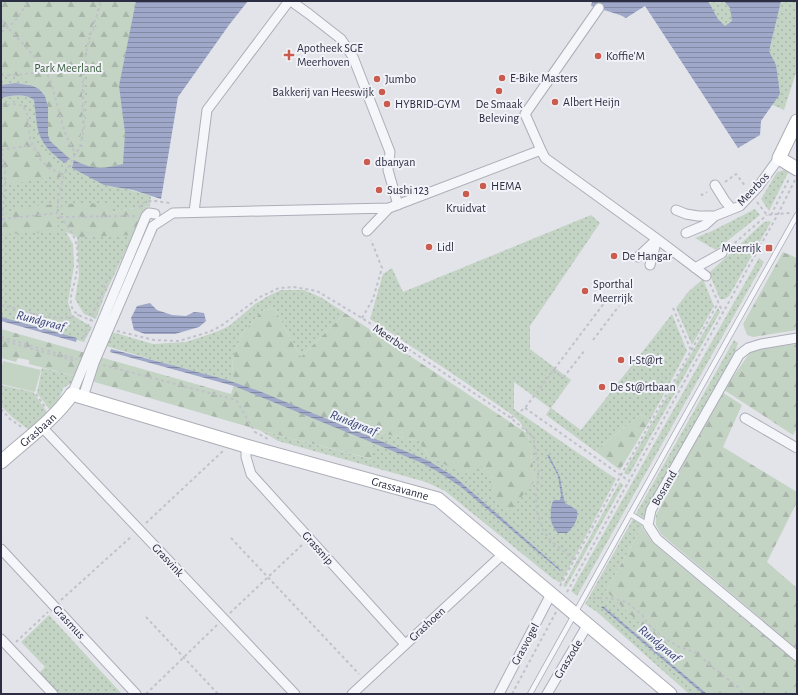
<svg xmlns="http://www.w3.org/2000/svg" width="798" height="695" font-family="'Alegreya Sans',sans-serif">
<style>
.grass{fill:url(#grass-dots)}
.forest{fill:url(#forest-firs)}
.garden{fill:#c4d4c4}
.water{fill:url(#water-rules)}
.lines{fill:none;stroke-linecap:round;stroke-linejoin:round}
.lane-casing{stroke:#acadb8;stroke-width:6}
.street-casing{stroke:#acadb8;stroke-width:11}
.secondary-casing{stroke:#acadb8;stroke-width:15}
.path{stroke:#c0c2c9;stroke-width:2;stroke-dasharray:3 3;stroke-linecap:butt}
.lane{stroke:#f5f6f9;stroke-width:4.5}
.street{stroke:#f5f6f9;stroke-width:9}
.secondary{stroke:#fff;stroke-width:13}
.poi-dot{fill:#c95c4e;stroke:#f2f3f8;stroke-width:1.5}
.labels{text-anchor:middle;stroke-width:4;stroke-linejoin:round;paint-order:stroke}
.poi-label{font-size:12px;fill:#2b2d42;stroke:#f2f3f8;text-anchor:start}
.park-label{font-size:12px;fill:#395d3c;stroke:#f2f3f8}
.street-label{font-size:12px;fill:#2b2d42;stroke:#f2f3f8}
.water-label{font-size:13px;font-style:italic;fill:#374274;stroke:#f2f3f8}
</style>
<defs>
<pattern id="grass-dots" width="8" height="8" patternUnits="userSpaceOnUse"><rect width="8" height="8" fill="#c4d4c4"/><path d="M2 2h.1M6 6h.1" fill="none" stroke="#a9b6aa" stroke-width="1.8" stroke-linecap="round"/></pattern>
<pattern id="forest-firs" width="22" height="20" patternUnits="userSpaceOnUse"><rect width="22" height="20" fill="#c4d4c4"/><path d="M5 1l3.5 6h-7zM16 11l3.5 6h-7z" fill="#a9b6aa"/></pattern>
<pattern id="water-rules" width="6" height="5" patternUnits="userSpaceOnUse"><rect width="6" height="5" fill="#9fa8c9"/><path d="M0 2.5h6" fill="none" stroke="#8289a5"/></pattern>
</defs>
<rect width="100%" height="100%" fill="#e3e4ea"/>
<!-- grass -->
<path class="grass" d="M1,1H155L127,189L151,196L150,206L121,210L113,213L112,210L66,232L73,244L74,266L68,302L72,315L92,327L84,342L1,318Z
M694,1H797V70L784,110L759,99Z
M784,170L789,171L769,211L761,199L777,172Z
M755,209L760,215L716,250L695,238L712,231Z
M591,215L600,223L530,326V349L571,380L551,408L581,430L672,314L687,351L650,420L641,414L595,451L546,415L550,408L514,382V409L616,479L561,583L552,578L445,491L426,482L278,441L259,430L371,459L370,431L419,441L429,457L481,465L493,478L535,480L528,434L519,421L511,414L447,370L370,319L383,274L392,268L403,292Z
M770,221L771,222L729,296L725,299H720L709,273L764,222Z
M129,234L133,235L105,294L96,319L84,314L75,299L79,276L77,237Z
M759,258L764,262L577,596L571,591Z
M703,279L714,306L692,345L676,308L688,292Z
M281,290H304L322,298L345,313L301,357L274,308L262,311L241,335L232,362L234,384L106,346L112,332L153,344L186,342L216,332L229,326L255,304L270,295Z
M718,308L720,312L629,475L624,473L681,371Z
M734,340L738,343L735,352L647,509L642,527L606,591L656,638L705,694H689L597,612L585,604Z
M42,368L74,376L73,382L63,388L59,400L50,410L37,393Z
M1,385L33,392L47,412L29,430L12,417L1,406Z
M620,482L623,485L566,587L563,586Z
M49,615L122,694H58L39,673L45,667L21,642Z"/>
<!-- forest -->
<path class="forest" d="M1,1H99L94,23L89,32L84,46L82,75V129L79,143L70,159L50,141L48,135V122L39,89L18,76L1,72Z
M103,1H136L119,86L125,133L123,164C102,168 94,170 74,160L82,147L85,138L89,45Z
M12,102C20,102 25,103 28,111L30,129L35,147L42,150L62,167L60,170L61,177H49L8,185L1,174V103Z
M111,203L113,213L121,210L150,206L143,212L133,235L77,237L66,232L62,204Z
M56,204L58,232L1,234V214L10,213L15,208Z
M783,252L797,258V330L753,337L747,335L743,324Z
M274,308L301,357L345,313L528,434L535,480L510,511L491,492L493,478L481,465L465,474L429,457L419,441L370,431L372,459L259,430L74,376L29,364V360L18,358L16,362L1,358V329L231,394L234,384L232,362L241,335L262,311Z
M797,344V428L793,435L724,390L751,351L763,348Z
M722,392L742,405L723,447L797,492V502L767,562L797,588V649L661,534L656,525V515Z
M641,414L650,420L620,470L595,451Z
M642,527L653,543L797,663V694H705L654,649L655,638L606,591Z"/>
<!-- garden -->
<path class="garden" d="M3,361L41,370L35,392L1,384V369Z"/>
<!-- water -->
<path class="water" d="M136,1H248L229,25L178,97L161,199L133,190L104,185L72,168L74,160C93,170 103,169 123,164L125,133L119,86Z
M592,1H708L718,19L725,26L732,21L730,8L724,1H781L769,51L776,65L780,94L761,121L760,135L738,148L645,6L626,18L620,15L591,6Z
M16,83L33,86L39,89L45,96L48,107V135L50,141L70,159L64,163C36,141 38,134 34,100C25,93 12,95 1,98V85Z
M150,303L157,310L172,315L186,316L194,312L204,313L206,321L199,327L175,334H145L134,330L131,318L137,306Z
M1,317L77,338L76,342L1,321Z
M111,349L227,380L259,391L429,461L456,478L561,570L560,571L461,487L440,473L422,463L234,386L110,352Z
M547,455H549L560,477L563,495L565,503L577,510C579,519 573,528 567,533H558C549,524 550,514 552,503L554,500H560L561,495L558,476Z
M603,606L707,694H703L601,607Z"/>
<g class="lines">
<defs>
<path id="lane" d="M630,514L648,525
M530,694L797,215"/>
<path id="street" d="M291,1L309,14L341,39L353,57L390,152L388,170L398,205
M541,150L545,158L657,239L706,276
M715,185L725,201L732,209
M676,210L686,214L698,216H715L740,206L758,187L779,158
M194,212L207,110L289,1
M367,231L389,208
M686,233L705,225L715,216
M638,257L656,240
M650,265L657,239
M695,268L722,253
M797,338L761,344L748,348L739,355L651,510L648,525L657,539L797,656
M72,394L146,216L149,213L155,214
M83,397L94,363L153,226L173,213L389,208L541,150L525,114L599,8
M745,418L797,448
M41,426L295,694
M246,446V457L251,474L405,644
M1,549L136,694
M1,639L53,694
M352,694L503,554
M499,694L551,594
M547,694L588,624"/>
<g id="secondary">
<path d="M797,121L779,158L797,169"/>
<path id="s1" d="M1,462C24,441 54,420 72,394L246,446L438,499L670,694"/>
</g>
</defs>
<!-- lane casing -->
<use href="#lane" class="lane-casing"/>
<!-- street casing -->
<use href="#street" class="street-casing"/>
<!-- secondary casing -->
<use href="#secondary" class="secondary-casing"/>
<!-- path -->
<path class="path" d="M1,20L35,57L46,72L51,82L65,133L76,155
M1,32C14,24 21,14 28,1
M1,76L46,72L58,69L84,72
M1,106L14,104L23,106L27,114L30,139L40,159L49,168L64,175
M725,182L736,174L746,187
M701,194L702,195L707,192
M757,202L767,215L790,213
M139,208C144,197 159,202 170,203
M771,215L789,179
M60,217L135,216
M2,219L57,213
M1,221L3,219C2,204 6,191 5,176C5,168 3,159 1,150L32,145
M730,247L767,215
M710,284L723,313
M1,305C26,311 54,323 79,315
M673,308L691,350
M362,318L373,299L382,268L371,240
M93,321C86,318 78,316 74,311C66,301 75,285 76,275C78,267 78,256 77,247C75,234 65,223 57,213L59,194L64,175L80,146L84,130C84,101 81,68 89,40C92,27 98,14 101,1
M117,331L154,340L179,341L209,332L221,326L260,297L279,288L294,287L317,291L362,318L511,418L533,437L539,468L536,497L537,513L543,530L551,541L582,566
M1,337L77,359
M83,338L109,276
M1,340L75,361
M593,340L619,306
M103,365L236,400L255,432L268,439
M554,371L563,378L585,350
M36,394L45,407
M525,408L629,481
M1,409L10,419L23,428
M511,418L525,408L608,298
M146,523L223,451
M231,538L359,674
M560,586L621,475L718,303
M567,592L778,214L795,180
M593,598H610L627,602L642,615L648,624L661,636L679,647L697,653L712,667L738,687L743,694
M61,600L132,536
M230,613L303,544
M146,617L218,694
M16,642L48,612
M146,694L217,625
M512,694L556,612"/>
<!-- lane -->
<use href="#lane" class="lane"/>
<!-- street -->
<use href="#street" class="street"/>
<!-- secondary -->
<use href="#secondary" class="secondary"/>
</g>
<!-- markers -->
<g class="poi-dot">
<path d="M287 49h4v4h4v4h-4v4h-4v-4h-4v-4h4z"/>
<circle cx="598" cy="56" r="4"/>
<circle cx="502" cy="78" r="4"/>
<circle cx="377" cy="79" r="4"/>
<circle cx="499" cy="91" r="4"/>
<circle cx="382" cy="92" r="4"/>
<circle cx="555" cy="102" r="4"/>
<circle cx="387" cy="104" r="4"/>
<circle cx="367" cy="162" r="4"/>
<circle cx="483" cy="186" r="4"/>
<circle cx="379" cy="190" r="4"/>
<circle cx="466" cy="194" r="4"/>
<circle cx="429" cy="247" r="4"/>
<rect x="765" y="244" width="8" height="8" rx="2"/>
<circle cx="614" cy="256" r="4"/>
<circle cx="585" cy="291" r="4"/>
<circle cx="621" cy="360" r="4"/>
<circle cx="602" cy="387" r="4"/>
</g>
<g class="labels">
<!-- poi labels -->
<g class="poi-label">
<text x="297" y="52">Apotheek SGE<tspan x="297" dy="14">Meerhoven</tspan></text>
<text x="606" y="60">Koffie'M</text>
<text x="510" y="82">E-Bike Masters</text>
<text x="385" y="83">Jumbo</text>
<text x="374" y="96" text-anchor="end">Bakkerij van Heeswijk</text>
<text x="563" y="106">Albert Heijn</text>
<text x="395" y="108">HYBRID-GYM</text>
<text x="499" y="108" text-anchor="middle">De Smaak<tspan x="499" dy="14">Beleving</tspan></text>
<text x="375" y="166">dbanyan</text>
<text x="491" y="190">HEMA</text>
<text x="387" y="194">Sushi 123</text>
<text x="466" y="212" text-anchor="middle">Kruidvat</text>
<text x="437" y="251">Lidl</text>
<text x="761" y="252" text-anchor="end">Meerrijk</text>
<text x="622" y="260">De Hangar</text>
<text x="593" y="288">Sporthal<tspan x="593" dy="14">Meerrijk</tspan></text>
<text x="629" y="364">I-St@rt</text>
<text x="610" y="391">De St@rtbaan</text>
</g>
<!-- park labels -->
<g class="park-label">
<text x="68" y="72">Park Meerland</text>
</g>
<!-- street labels -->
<g class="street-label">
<text transform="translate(753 189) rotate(-47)" y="4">Meerbos</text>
<text transform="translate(391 338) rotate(34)" y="4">Meerbos</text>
<text dy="4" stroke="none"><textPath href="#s1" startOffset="49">Grasbaan</textPath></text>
<text dy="4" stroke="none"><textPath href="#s1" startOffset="440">Grassavanne</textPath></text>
<text transform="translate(664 488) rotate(-60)" y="4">Bosrand</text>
<text transform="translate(318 548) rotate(48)" y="4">Grassnip</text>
<text transform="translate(168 560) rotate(47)" y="4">Grasvink</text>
<text transform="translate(69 622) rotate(47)" y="4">Grasmus</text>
<text transform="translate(427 624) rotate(-43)" y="4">Grashoen</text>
<text transform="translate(525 644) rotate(-62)" y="4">Grasvogel</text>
<text transform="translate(568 659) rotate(-59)" y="4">Graszode</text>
</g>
<!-- water labels -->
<g class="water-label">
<text transform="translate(41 320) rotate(15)" y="5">Rundgraaf</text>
<text transform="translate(354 422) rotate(22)" y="5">Rundgraaf</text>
<text transform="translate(660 643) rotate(40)" y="5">Rundgraaf</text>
</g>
</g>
<!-- border -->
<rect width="798" height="695" fill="none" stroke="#2b2d42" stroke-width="4"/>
</svg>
